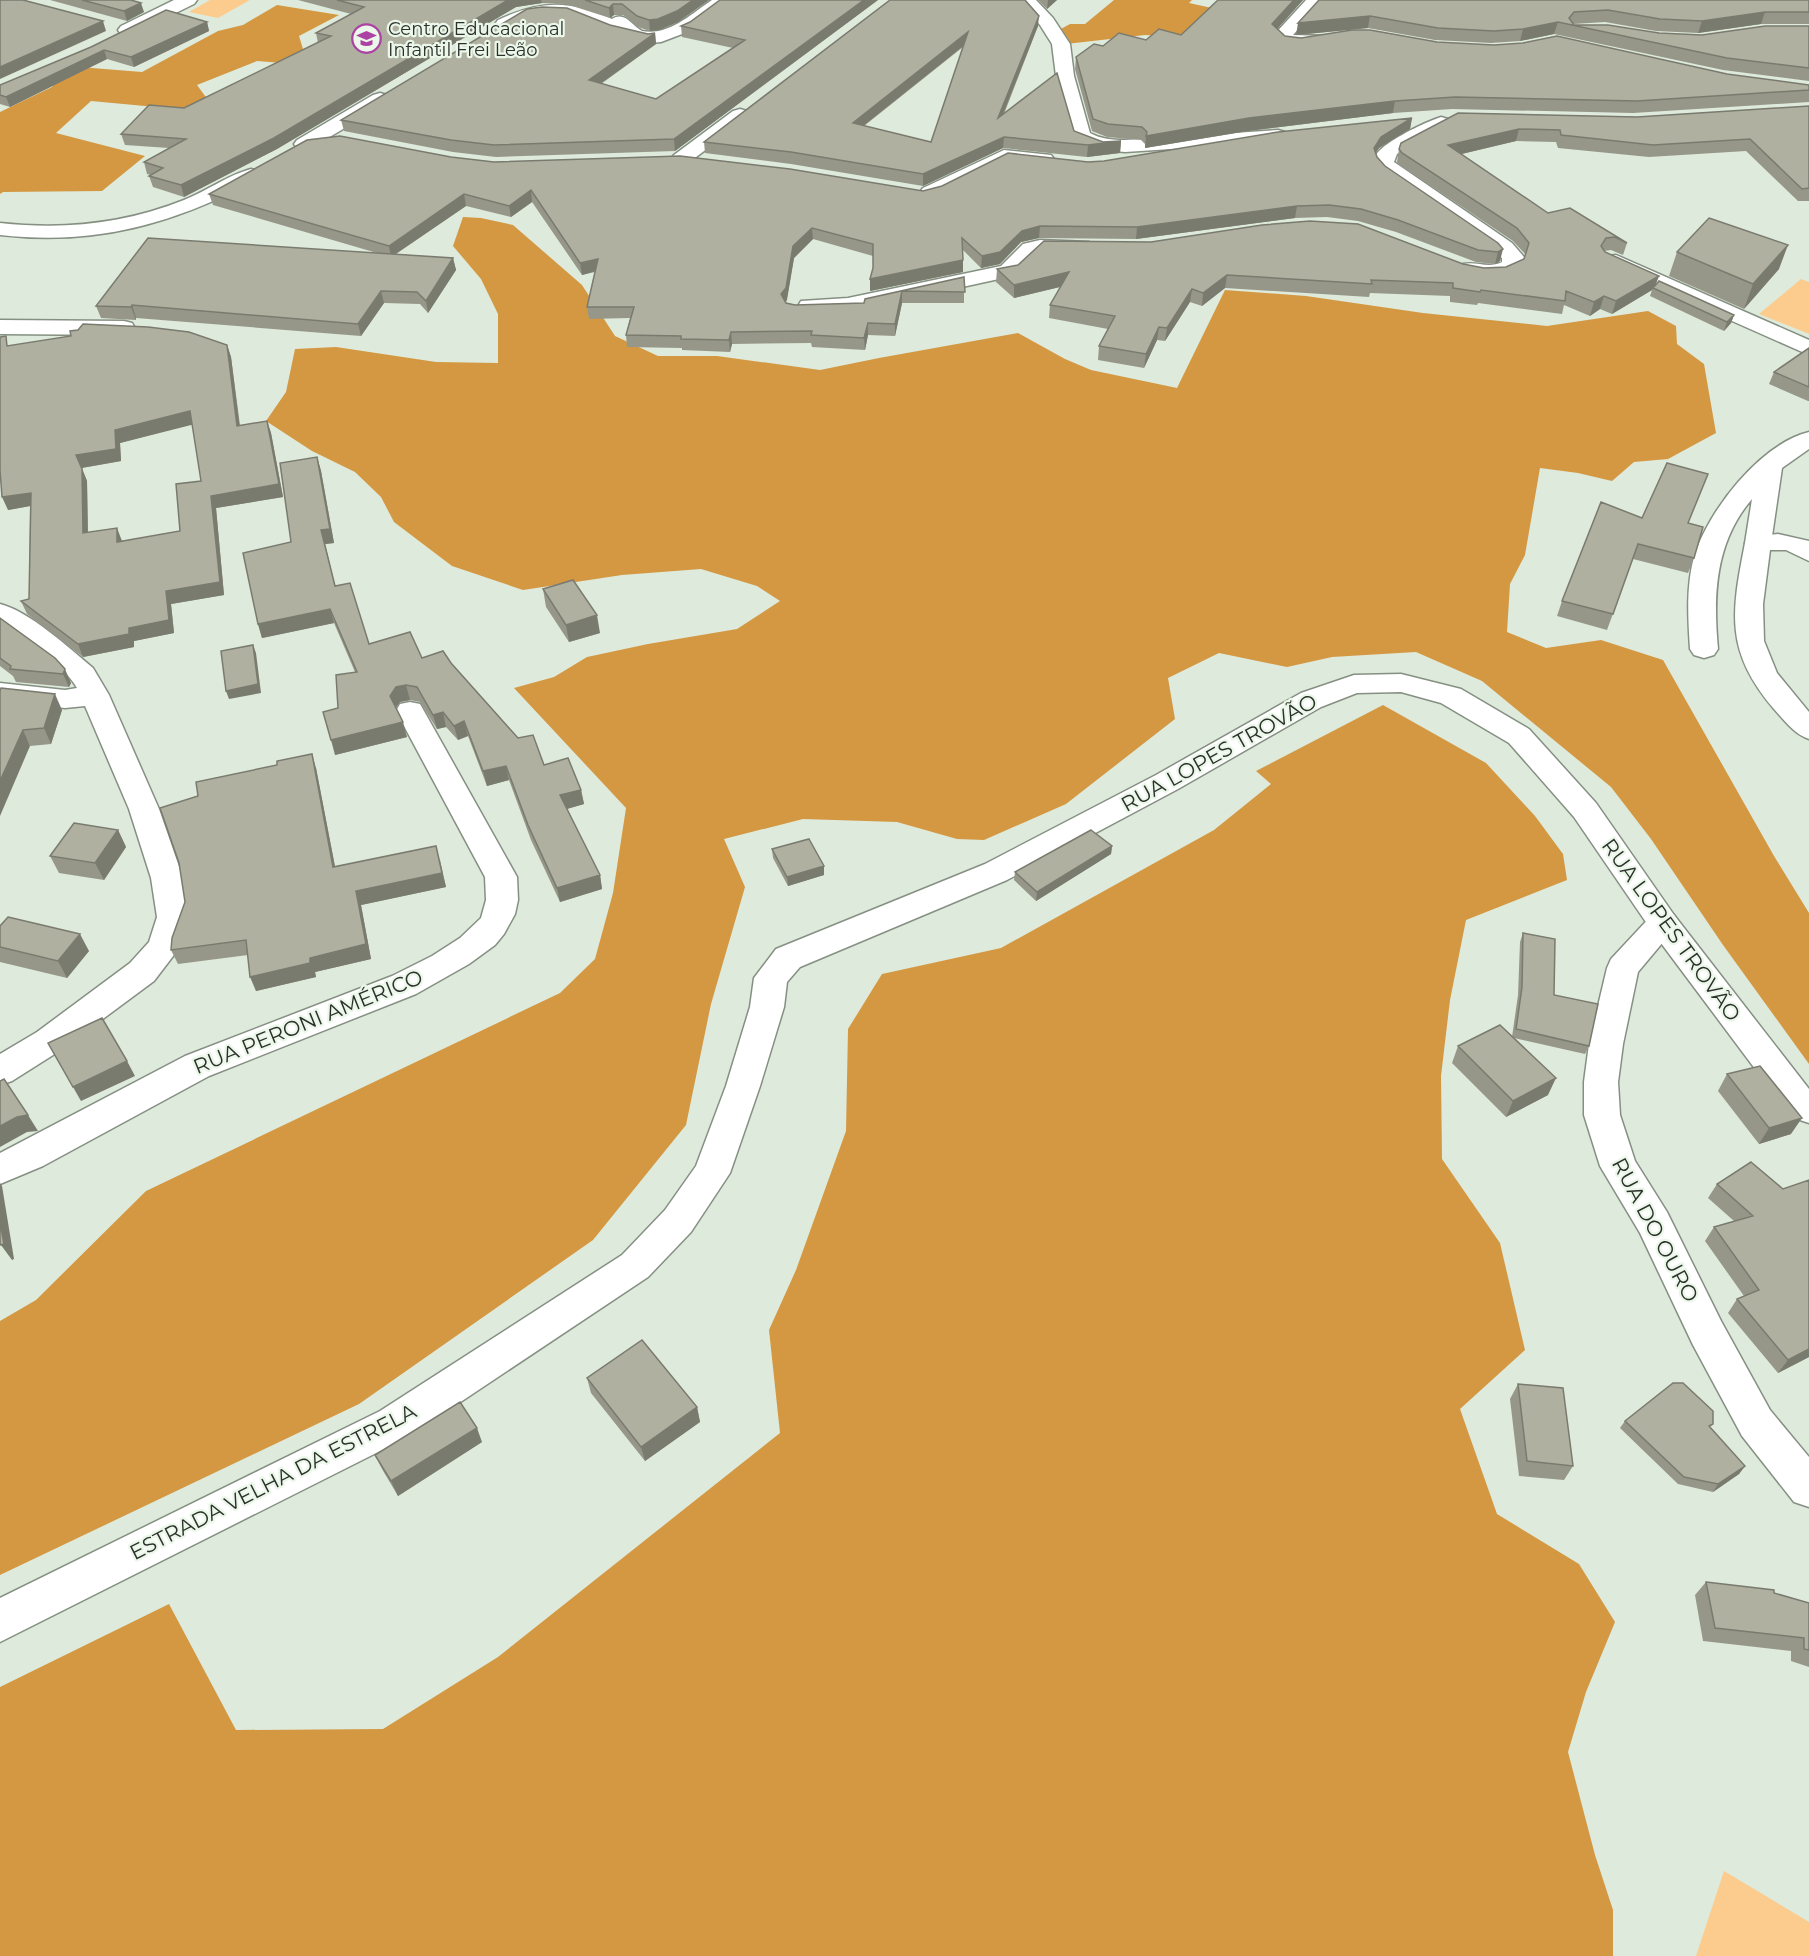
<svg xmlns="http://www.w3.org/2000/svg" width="1809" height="1956" font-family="Montserrat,sans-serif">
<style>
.green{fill:#fbcc8e}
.forest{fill:#d49842}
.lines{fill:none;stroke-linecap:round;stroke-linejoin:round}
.minor-casing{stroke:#859083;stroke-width:3}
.major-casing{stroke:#859083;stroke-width:3}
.minor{fill:#fff;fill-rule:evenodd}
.major{fill:#fff;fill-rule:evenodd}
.wall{fill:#969789;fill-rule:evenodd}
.shaded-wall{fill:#7a7b6f}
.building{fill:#afb09f;stroke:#7a7b6f;stroke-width:1.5;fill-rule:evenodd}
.labels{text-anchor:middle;stroke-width:4.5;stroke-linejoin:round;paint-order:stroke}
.far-poi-label{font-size:18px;fill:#2c302b;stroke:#ebf7e9;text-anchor:start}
.street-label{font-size:21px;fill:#2c302b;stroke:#ebf7e9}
</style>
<rect width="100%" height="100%" fill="#deeadc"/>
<!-- green -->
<path class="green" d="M210,0H250L218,18L189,12Z
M1801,279L1809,282V334L1759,314Z
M1724,1871L1809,1922V1956H1696Z"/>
<!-- forest -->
<path class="forest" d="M1114,0H1192L1189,3L1212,8L1202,39L1145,35L1066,44L1059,30L1070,24H1085Z
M277,5L339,15L299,36L303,49L282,63L257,61L197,85L208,100L188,110L91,101L56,133L145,156L102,191L3,192L0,194V112L52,87L67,66L142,72L218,31L243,25Z
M463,217L481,218L513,225L582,285L615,336L658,356H717L820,370L879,358L1018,333L1065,359L1091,370L1177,388L1225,290L1306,296L1423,313L1547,326L1648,311L1676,326L1677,344L1704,364L1716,433L1668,459L1634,462L1612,481L1578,473L1540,468L1525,555L1510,584L1507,632L1546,648L1601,640L1663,660L1774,856L1809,913V1064L1723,945L1651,839L1611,787L1482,681L1416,652L1332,657L1287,667L1219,653L1168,678L1175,719L1066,804L984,840L957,839L897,822L803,819L724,839L745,887L711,1004L686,1125L593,1240L359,1404L0,1575V1321L36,1300L146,1191L560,993L595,959L613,893L626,808L514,688L554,677L587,657L648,644L737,629L780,601L757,586L701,569L622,575L523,590L452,566L394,522L381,497L355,472L312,451L266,421L286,392L295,349L336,347L436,362L498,363V314L481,279L453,246Z
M1383,705L1486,763L1535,816L1563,854L1567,880L1466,920L1450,1000L1441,1076L1442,1159L1500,1243L1525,1350L1460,1409L1497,1514L1579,1564L1615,1622L1586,1692L1568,1752L1595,1855L1613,1910V1956H0V1687L169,1604L236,1730L383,1729L498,1657L780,1433L769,1330L796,1270L846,1131L848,1029L882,974L1001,948L1214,830L1271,784L1256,771Z"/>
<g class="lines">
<defs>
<path id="minor" d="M174,0H197L194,4L133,34H121L118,30L121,26Z
M712,0H733L690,31L661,42L650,43L629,40L574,13L561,11L537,15L504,29L498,28L495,24L498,20C540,0 570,0 612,19C625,11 631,25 642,31C669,36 691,14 712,0Z
M1018,0H1036L1053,18L1070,44L1074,76L1090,133C1101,139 1112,140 1125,140L1278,130L1285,132L1288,136L1285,140L1278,142L1125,152L1103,150L1074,140L1056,76L1052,44L1040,25Z
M1306,0H1324L1293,35L1328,36L1331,40L1328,44L1291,47L1285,46L1273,36Z
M380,93L387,95L389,99L387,103L311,148H297L294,144L297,140L373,95Z
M740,109L747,111L750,115L747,119L688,163H674L671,159L674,155L733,111Z
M1441,117L1448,119L1451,123L1448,127L1397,154L1394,162L1512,243L1524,257L1523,265C1510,284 1482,279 1463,274L1460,269L1463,264C1477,261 1488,269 1502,262V258L1384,175C1380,171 1374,166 1374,160C1375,145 1428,121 1441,117Z
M1004,150L1051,155L1054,159L1051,163L1044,165L1007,162L930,198L923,196L920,192L923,188Z
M251,169L258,171L261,175L258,179C174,224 96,246 0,235V223C64,230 124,224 184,200C207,191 228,175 251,169Z
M1040,240L1089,242L1092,247L1089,252L1039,254L1016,276L1008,277L848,312L801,311L798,306L801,301L848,298L1001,266L1023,244Z
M1616,255L1809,340V355L1608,266L1605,261L1608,256Z
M0,320L124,321L132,323L135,328L132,333L124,335L0,334Z
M1809,432V449L1782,468L1771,543L1767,549L1758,551L1749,549L1745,543L1752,499C1715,542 1713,595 1718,649L1714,655L1704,658L1694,655L1690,649C1688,618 1686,587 1694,557C1708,511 1760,444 1809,432Z
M0,604C29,611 69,648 93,668L109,695L159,809L183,878L189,917L180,947L154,981L61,1050L12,1081L0,1085V1054L37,1032L130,963L149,942L157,917L151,878L129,809L85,706L65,708L0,701V683L65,690L77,688C63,663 24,641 0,624Z
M410,702L420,704L424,711L517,877L518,900L515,914L504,934L495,945L469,964L416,994L209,1076L43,1166L0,1184V1153L185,1056L392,976L432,956L460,938L481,918L486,900L485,877L396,711L400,704Z
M1663,911L1674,915L1679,923L1638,972L1623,1044L1618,1082L1620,1115L1635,1161L1667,1212L1721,1321L1770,1410L1809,1457V1507L1794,1502L1742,1436L1693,1345L1640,1233L1600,1166L1584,1115V1082L1589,1044L1607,968L1611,959L1652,915Z"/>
<path id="major" d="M1778,534L1809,541V561L1786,550H1770L1763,604L1764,641L1777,673L1809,712V739C1794,734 1785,721 1774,709C1725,651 1731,614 1745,543L1749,537Z
M1401,674L1461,689L1529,729L1596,803L1674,915L1809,1089V1123L1797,1119L1785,1109L1652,931L1574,817L1509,743L1441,703L1401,692L1357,693L1321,707L1178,789L1007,880L800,967L787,982L784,1007L760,1086L730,1173L691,1232L648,1277L408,1437L0,1642V1598L380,1411L622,1255L665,1210L696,1166L726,1086L750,1007L754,978L776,949L985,864L1156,775L1301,693L1354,675Z"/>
</defs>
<!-- minor casing -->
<use href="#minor" class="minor-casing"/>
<!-- major casing -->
<use href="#major" class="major-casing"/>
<!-- minor -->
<use href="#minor" class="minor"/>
<!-- major -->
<use href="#major" class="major"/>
</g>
<!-- wall -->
<path class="wall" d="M50,0H131L144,12L127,21Z
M298,0H709L678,22L659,30L650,31L638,27L623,15H614L610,18L566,4L542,3L516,7L277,149L184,197L153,187L149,176L151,175L147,174L144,162L169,148L125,145L121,134L184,108L318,43L316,33L351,14Z
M878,0L675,151L496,157L453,152L344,131L341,120L610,25L648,34L655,33L656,44L601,84L656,99L733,48L682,37L681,26L690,22Z
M890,0L1038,26L1004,114L1074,131L1103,142L1121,141L1120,153L1087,157L1003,148L923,186L791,164L705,153L704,142ZM963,47L931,142L864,126Z
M1038,0H1057L1047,9Z
M1218,0H1303L1277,29L1285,36L1301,38L1437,42L1727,74L1809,85V102L1633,113L1452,109L1393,113L1248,131L1145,148V144L1141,140L1107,137L1092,131L1075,69L1076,57L1103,46L1181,35Z
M1319,0H1809V24H1761L1698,33L1656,31L1605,22L1573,24L1574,25L1659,33L1702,35L1809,26V81L1723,70L1554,34L1520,41L1491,43L1435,40L1368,28L1296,35Z
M207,22L209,31L134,67L107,59L10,107L0,104V85L91,47Z
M1809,106V201H1798L1746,151L1649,157L1558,148L1556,142L1516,141L1461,154L1548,213L1570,208L1627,243L1623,255L1611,250L1604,251L1655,285L1734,315L1731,323L1724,331L1650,296L1652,290L1612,314L1600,309L1590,316L1564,305L1562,314L1478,303L1477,305L1450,302V296L1370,293L1369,297L1225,288L1202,306L1190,302L1165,341L1157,340L1144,368L1098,360L1099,346L1108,329L1049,318L1050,305L1060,287L1014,298L996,282L997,269L1463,264L1484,268L1506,267L1524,259L1526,255L1513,241L1400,165L1397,162L1399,149L1458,113L1637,117Z
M1412,118L1410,129L1379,148L1375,153L1377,157L1385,166L1498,243L1500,261L1495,264L1476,262L1396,232L1358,221L1327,217L1295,218L1136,239L1039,238L1021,242L1000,264L981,268L963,250V272L870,291L873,268V256L813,239L794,258L786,303L795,305L864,303L865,299L964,277V303H902L895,336L868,335L865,350L812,347L811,343L732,344L730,352L682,350V348L627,347L626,335L630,318L589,319L587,307L595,272L582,275L532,202L511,217L466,206L396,254L453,258L456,270L428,313L420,304L384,303L361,336L136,318V320L101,318L96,306L377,253L213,205L209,194L451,157L494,162L923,191L1088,162L1104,161Z
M1677,252L1779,269L1744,309L1669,276Z
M227,345L231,357L240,425L267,421L271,433L283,497L216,508L224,595L171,604L174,633L134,641V647L83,657L27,614L21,601L29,599L30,506L8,510L9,346ZM192,424L201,481L180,531L122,541L88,532L87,481L82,468L121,461L120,443Z
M1809,348V401H1808L1769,384L1774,372Z
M317,457L321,471L334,543L325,544L335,586L369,644L422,658L451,663L518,738L544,765L581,790L584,804L567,809L600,875L602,889L560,902L531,840L509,780L487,786L468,736L458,740L446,727L437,729L420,702L410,700L400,702L396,707L407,737L335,755L338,708L355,672L334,623L262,638L258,624L291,542Z
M1642,518L1688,523L1694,558L1688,573L1633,559L1607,630L1557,616L1562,601Z
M543,589L600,633L569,642L546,607Z
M0,618L55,658L71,683L69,687L16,682L13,676L0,666Z
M0,691L62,710L51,744L30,746Z
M316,768L335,867L440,860L446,887L361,905L371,959L315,972L316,977L256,991L248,955L178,964L171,950Z
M118,830L126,847L104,880L59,873L50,856Z
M1112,846L1111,854L1036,901L1014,880L1015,872Z
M772,849L824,866V875L788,886L773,858Z
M0,926L89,951L67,978L0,962Z
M1523,933L1554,995L1589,1046L1585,1054L1514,1038L1548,1095L1506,1117L1452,1063L1458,1046L1512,1037L1518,995L1520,942Z
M1727,1074L1791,1134L1759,1144L1718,1091Z
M1751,1162L1809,1357L1778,1373L1728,1313L1737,1299L1744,1296L1705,1241L1714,1227L1734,1221L1708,1198L1717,1184Z
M587,1378L697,1407L700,1422L645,1461L591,1393Z
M1518,1384L1573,1466L1564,1480L1519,1476L1510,1399Z
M1625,1421L1713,1424L1710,1427L1745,1466L1739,1474L1713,1492L1678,1484L1620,1428Z
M482,1442L398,1496L382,1469L375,1455Z
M1706,1582L1774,1593L1809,1603V1667L1791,1661V1651L1703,1641L1695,1595Z"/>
<!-- shaded-wall -->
<path class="shaded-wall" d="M508,0H541L542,3L516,7L277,149L184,197L181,185Z
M693,0H709L678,22L659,30L650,31L649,20Z
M864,0H878L675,151L674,139Z
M1048,0H1057L1047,9Z
M1294,0H1303L1271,36L1272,24Z
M141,3L144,12L127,21L124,11Z
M613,4L614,15L610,18L609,8Z
M1765,12L1761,24L1698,33L1702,21Z
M1039,16L1038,26L997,129L998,118Z
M1370,16L1368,28L1296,35L1298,23Z
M103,21L106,31L0,79V67Z
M207,22L209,31L134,67L131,57Z
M1558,22L1554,34L1520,41L1523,29Z
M968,32L967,43L853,134V123Z
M655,33L656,44L590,91L589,80Z
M104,50L107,59L10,107L6,97Z
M1395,101L1393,113L1248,131L1145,148L1146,136L1249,118Z
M1412,118L1410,129L1379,148L1372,159L1374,148L1381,137Z
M1519,129L1516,141L1445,158L1448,145Z
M1004,137L1003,148L923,186V174Z
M1121,141L1120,153L1087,157L1088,145Z
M531,190L532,202L511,217L509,206Z
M464,194L466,206L391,257L389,246Z
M1297,206L1295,218L1136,239L1137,227Z
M1040,226L1039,238L1021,242L1000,264L981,268L982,256L1022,231Z
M812,228L813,239L794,258L787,300L782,306L781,294L793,246Z
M1788,245L1779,269L1744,309L1753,284Z
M1503,249L1500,261L1495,264L1498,252Z
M453,258L456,270L428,313L426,301Z
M598,259L599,270L582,275L580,263Z
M963,260V272L870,291V279Z
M1069,272L1068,285L1014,298V285Z
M1227,275L1225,288L1202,306L1203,293Z
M1659,276L1654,289L1653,288L1652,290L1612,314L1616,301Z
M1192,289L1190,302L1165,341L1167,328Z
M381,291L384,303L361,336L358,324Z
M902,291V303L895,336V324Z
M1604,296L1600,309L1590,316L1594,302Z
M132,305L136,318V320L131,307Z
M1734,315L1731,323L1724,331L1727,322Z
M868,323V335L865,350L864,338Z
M1159,327L1157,340L1144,368L1146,354Z
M731,332L732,344L730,352L729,340Z
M227,345L231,357L241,438L237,426Z
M190,411L195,424L120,443L121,461L81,468L76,455L115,430Z
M267,421L271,433L283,497L216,508L224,595L171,604L174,633L134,641V647L83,657L78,644L129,628L166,591L211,496Z
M317,457L321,471L334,543L325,544L339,601L321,530Z
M82,469L87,481L88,546L83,533Z
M31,493L36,505L8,510L2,497Z
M117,528L122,541L123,555L117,542Z
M330,609L334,623L262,638L258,624Z
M597,615L600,633L569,642L566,625Z
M253,645L256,653L261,693L229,699L226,691Z
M65,669L71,683L69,687L63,674Z
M406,685L410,700L400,702L394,710L390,696L396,687Z
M55,694L62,710L51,744L44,728Z
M443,712L446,727L437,729L433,715Z
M464,721L468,736L458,740L454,726Z
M403,722L407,737L335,755L331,740Z
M23,730L30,746L0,816V781Z
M312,754L316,768L338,882L333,867Z
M506,766L509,780L487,786L483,771Z
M581,790L584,804L563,810L560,795Z
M118,830L126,847L104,880L95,863Z
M436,846L446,887L361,905L371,959L315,972L316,977L256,991L250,977L310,958L356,891Z
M1112,846L1111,854L1036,901L1037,892Z
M824,866V875L788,886L787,877Z
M600,875L602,889L560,902L557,888Z
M80,934L89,951L67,978L58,961Z
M127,1061L135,1076L81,1101L73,1087Z
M1556,1078L1548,1095L1506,1117L1513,1101Z
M28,1115L38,1131L27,1132L0,1147V1126L17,1117Z
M1802,1118L1791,1134L1759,1144L1769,1128Z
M0,1183L2,1186L14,1259L12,1260L1,1245L0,1222Z
M1809,1349V1357L1778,1373L1788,1360Z
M697,1407L700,1422L645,1461L641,1447Z
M477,1428L482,1442L398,1496L391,1481Z
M1745,1466L1739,1474L1713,1492L1718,1484Z"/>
<!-- building -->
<path class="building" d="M0,0H23L103,21L0,67Z
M82,0H131L141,3L124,11Z
M337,0H508L274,138L181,185L149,176L163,168L144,162L186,139L121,134L149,105L184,108L331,36L316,33L364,7Z
M585,0H693L677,11L658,19L649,20L637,16L622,4H613L609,8Z
M720,0H864L674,139L494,145L451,140L341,120L527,9L542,7L567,8L610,25L648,34L655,33L589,80L656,99L745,40L681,26L690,22Z
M890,0H1025L1039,16L998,118L1057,73L1074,131L1103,142L1121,141L1088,145L1004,137L923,174L791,152L704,142ZM968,32L931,142L853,123Z
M1218,0H1294L1272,24L1285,36L1301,38L1352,30H1370L1437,42L1494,45L1523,43L1557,36L1727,74L1809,85V90L1637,101L1455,97L1395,101L1249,118L1146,136L1147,132L1142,127L1108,124L1093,119L1076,57L1094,44L1103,46L1119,33L1146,40L1159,29L1181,35Z
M1319,0H1809V12H1765L1702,21L1660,19L1608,10L1574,12L1569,18L1574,25H1608L1659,33L1702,35L1765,26H1809V68L1727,58L1558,22L1523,29L1494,31L1438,28L1370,16L1298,23Z
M166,10L207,22L131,57L104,50L6,97L0,95V85L91,47Z
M1809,106V188L1802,189L1750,139L1653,145L1561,135L1560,130L1519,129L1448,145L1548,213L1570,208L1627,243L1615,237L1606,238L1601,246L1605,252L1659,276L1616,301L1604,296L1594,302L1566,291L1565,301L1481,290L1480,292L1453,288V283L1371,280L1372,284L1227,275L1203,293L1192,289L1167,328L1159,327L1146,354L1099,346L1115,316L1050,305L1069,272L1014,285L997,269L1018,265L1044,241L1151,242L1262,225L1310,221L1358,224L1463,264L1484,268L1506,267L1524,259L1529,243L1517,228L1402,153L1399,149L1401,143L1458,113L1637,117Z
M1412,118L1381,137L1374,148L1377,157L1385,166L1498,243L1503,249L1498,252L1478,250L1398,220L1361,209L1329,205L1297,206L1137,227L1040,226L1022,231L1000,252L982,256L962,238L963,260L870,279L873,268V244L812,228L793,246L786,288L781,294L786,303L795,305L864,303L865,299L964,277L965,292L902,291L895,324L868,323L864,338L811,335L812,331L731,332L729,340L681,339V336L626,335L634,307H587L598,259L580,263L531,190L509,206L464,194L389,246L209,194L307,140L340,136L451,157L494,162L680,156L790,169L923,191L942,186L1008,153L1088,162L1104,161L1278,132Z
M1709,218L1788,245L1753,284L1677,252Z
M148,238L453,258L426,301L417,292L381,291L358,324L132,305L131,307L96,306Z
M1659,281L1734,315L1727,322L1653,288Z
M83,324L148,327L189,332L227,345L237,426L267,421L279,484L211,496L220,582L166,591L169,620L129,628V634L78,644L21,601L29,599L31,493L2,497L0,470V337L6,336L7,346L71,336L70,331L78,330ZM190,411L201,481L176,484L180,531L117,542V528L83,533L82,469L76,455L116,449L115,430Z
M1809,348V387L1774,372Z
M317,457L330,529L321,530L335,586L350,583L369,644L410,632L422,658L443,651L451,663L518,738L533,735L544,765L568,758L581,790L560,795L600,875L557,888L528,825L506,766L483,771L464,721L454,726L443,712L433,715L417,687L406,685L396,687L390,696L403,722L331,740L323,712L338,708L336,675L357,672L330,609L258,624L243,553L291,542L280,463Z
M1667,463L1708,474L1688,523L1703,527L1694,558L1638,544L1613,614L1562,601L1601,502L1642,518Z
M573,580L597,615L566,625L543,589Z
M0,618L55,658L65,669L63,674L10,669L11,666L0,658Z
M253,645L258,684L226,691L221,651Z
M1,688L55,694L44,728L23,730L0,781V691Z
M312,754L333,867L436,846L442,873L356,891L366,944L310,958V963L250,977L246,940L171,950L172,938L185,902L179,863L160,808L198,796L196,782L277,765V761Z
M74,823L118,830L95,863L50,856Z
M1091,830L1112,846L1037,892L1015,872Z
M809,839L824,866L787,877L772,849Z
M8,917L80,934L58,961L0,947V926Z
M1523,933L1555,939L1554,995L1598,1004L1589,1046L1516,1029L1522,987Z
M102,1018L127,1061L73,1087L48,1043Z
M1500,1025L1556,1078L1513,1101L1458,1046Z
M1760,1066L1802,1118L1769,1128L1727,1074Z
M4,1079L28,1115L17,1117L0,1126V1081Z
M1751,1162L1783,1189L1809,1180V1349L1788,1360L1737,1299L1759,1290L1714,1227L1753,1216L1717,1184Z
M0,1222L4,1244L1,1245L0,1243Z
M642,1340L697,1407L641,1447L587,1378Z
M1673,1383H1683L1713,1411V1424L1709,1426L1745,1466L1718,1484L1684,1477L1625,1421Z
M1518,1384L1563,1388L1573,1466L1527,1461Z
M460,1402L477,1428L391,1481L375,1455Z
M1706,1582L1774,1590V1593L1809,1603V1650L1804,1649V1638L1715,1628Z"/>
<!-- icons -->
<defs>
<symbol id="school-ring" viewBox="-11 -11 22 22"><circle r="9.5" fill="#ebf7e9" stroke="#ac42a3" stroke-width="1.5"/><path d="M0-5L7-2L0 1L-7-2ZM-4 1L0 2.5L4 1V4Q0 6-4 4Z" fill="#ac42a3"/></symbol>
</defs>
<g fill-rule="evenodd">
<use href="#school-ring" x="350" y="22" width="33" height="33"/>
</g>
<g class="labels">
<!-- far-poi labels -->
<g class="far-poi-label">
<text x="388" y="35">Centro Educacional<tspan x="388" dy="21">Infantil Frei Leão</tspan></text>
</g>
<!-- street labels -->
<g class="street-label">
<text transform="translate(1219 753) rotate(-29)" y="7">RUA LOPES TROVÃO</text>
<text transform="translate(1671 930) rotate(54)" y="7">RUA LOPES TROVÃO</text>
<text transform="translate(308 1022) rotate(-22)" y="7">RUA PERONI AMÉRICO</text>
<text transform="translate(1655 1230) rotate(62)" y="7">RUA DO OURO</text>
<text transform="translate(273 1482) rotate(-27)" y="7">ESTRADA VELHA DA ESTRELA</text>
</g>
</g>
</svg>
